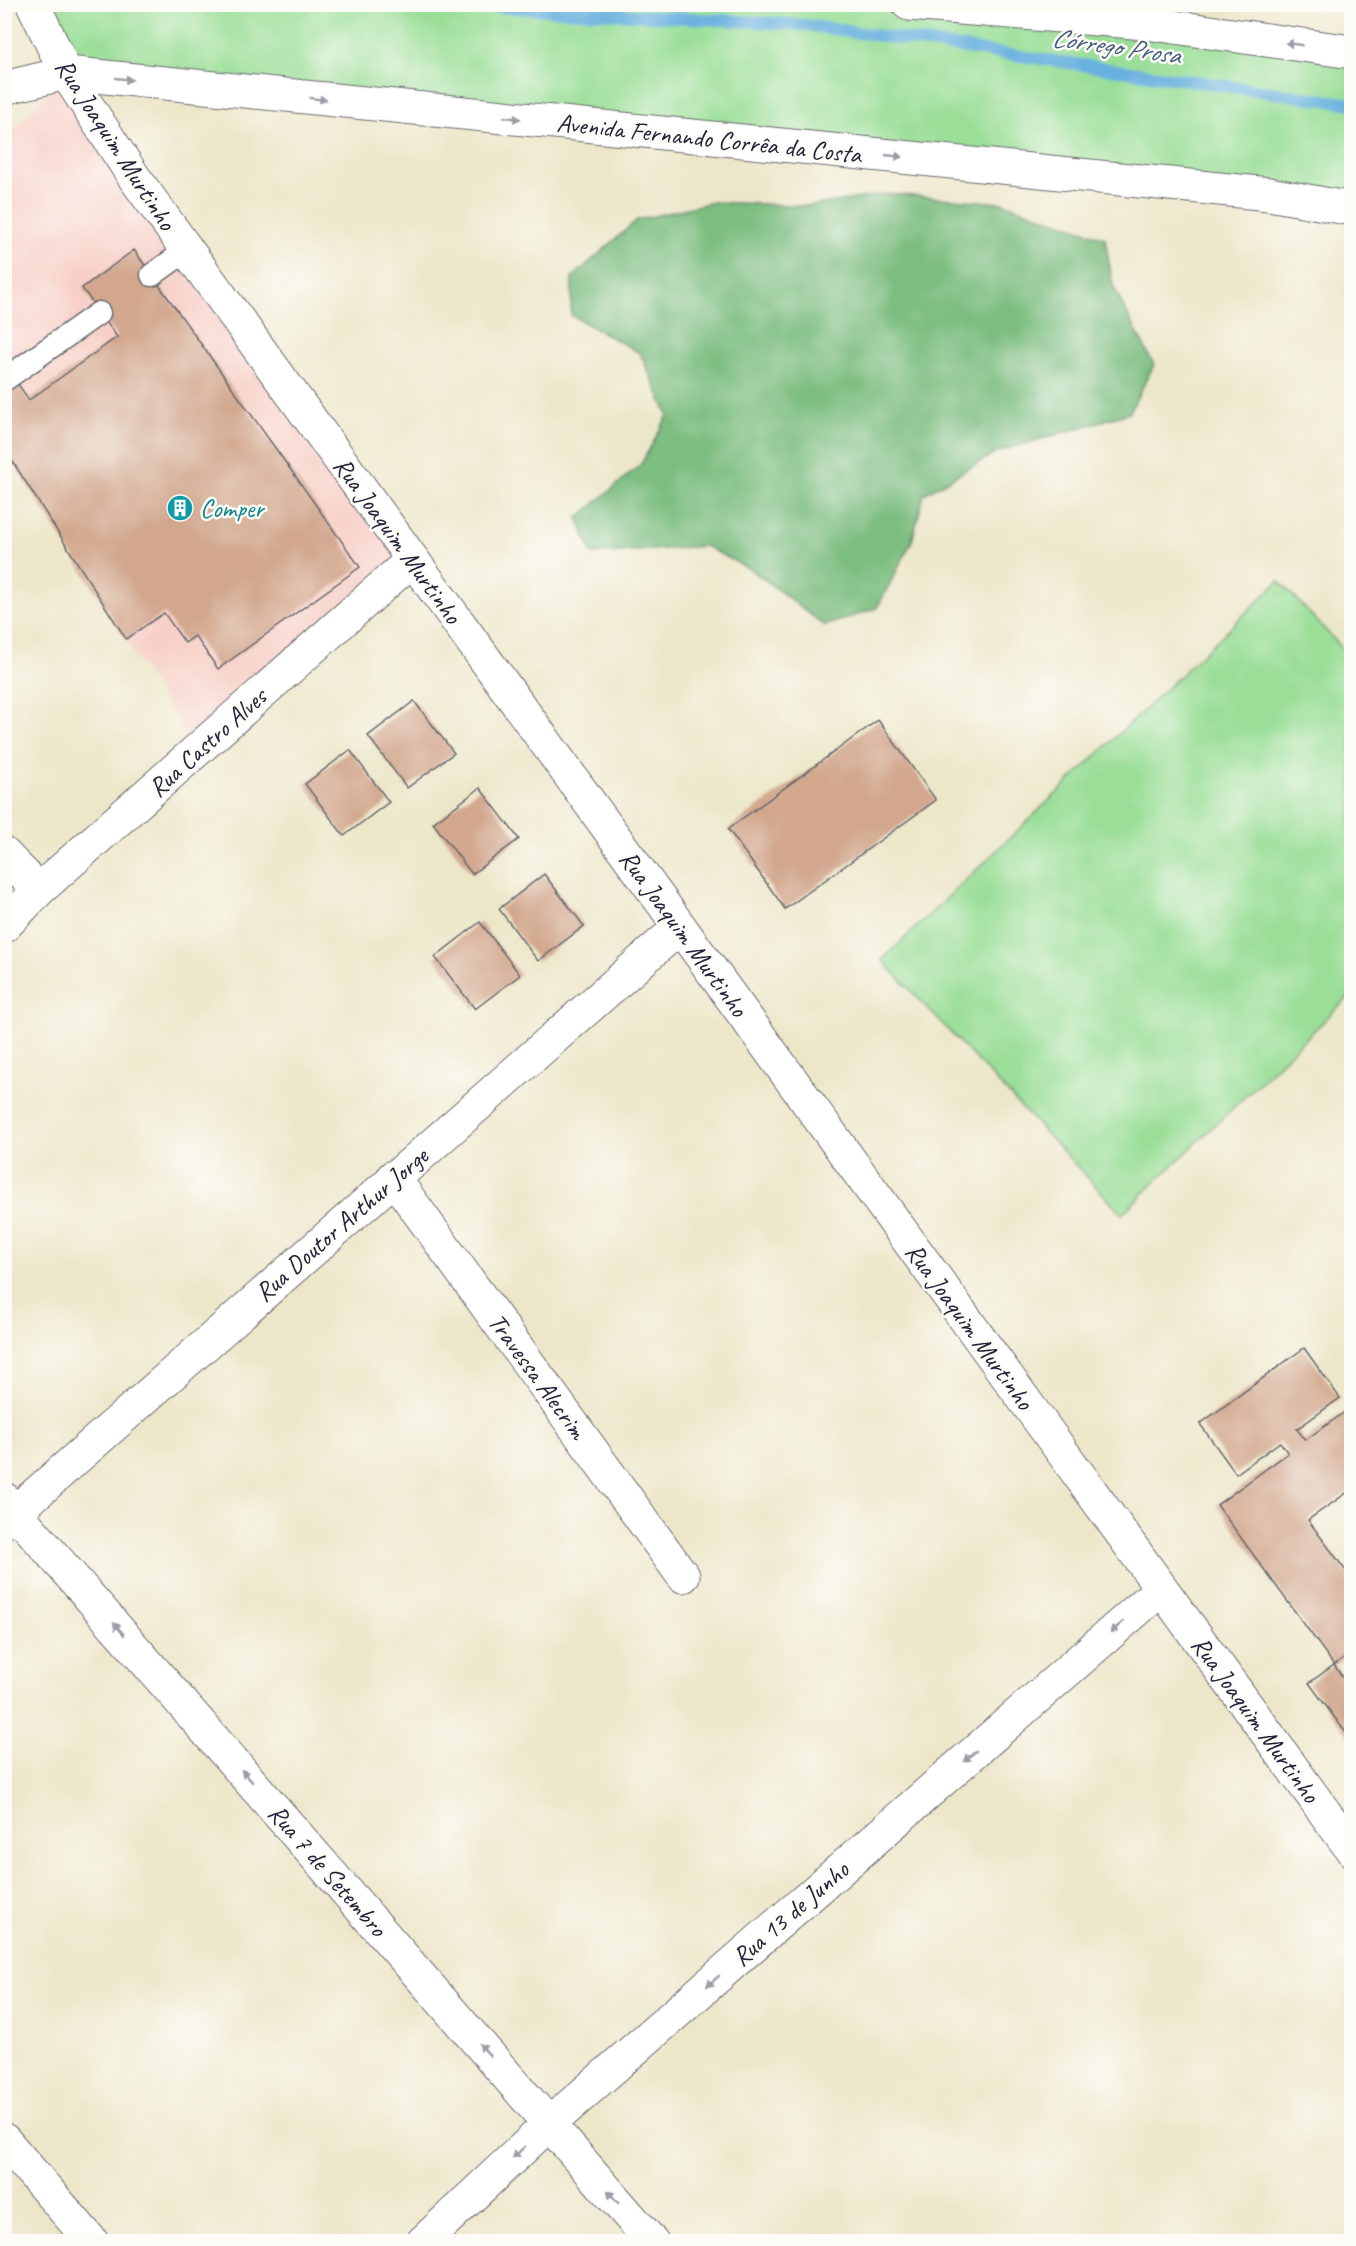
<svg xmlns="http://www.w3.org/2000/svg" width="1356" height="2246" font-family="Caveat,sans-serif">
<style>
.built{fill:#f7d1c9}
.green{fill:#9ade97;stroke:#5e8069;stroke-width:1.5}
.forest{fill:#7bbd80;stroke:#4e705e;stroke-width:1.5}
.lines{fill:none;stroke-linecap:round;stroke-linejoin:round}
.stream{stroke:#67b0df;stroke-width:12}
.building{fill:#d2a78e}
.lane-casing{stroke:#69676d;stroke-width:25}
.street-casing{stroke:#69676d;stroke-width:35}
.secondary-casing{stroke:#69676d;stroke-width:35}
.primary-casing{stroke:#69676d;stroke-width:35}
.lane{stroke:#fff;stroke-width:22}
.street{stroke:#fff;stroke-width:33}
.secondary{stroke:#fff;stroke-width:33}
.primary{stroke:#fff;stroke-width:33}
.oneway{fill:#9c9ca7}
.labels{text-anchor:middle;stroke-width:5;stroke-linejoin:round;paint-order:stroke}
.street-label{font-size:26px;fill:#22223b;stroke:#fdfcf7}
.culture-label{font-size:26px;fill:#0d838f;stroke:#fdfcf7;text-anchor:start}
.water-label{font-size:27px;font-style:italic;fill:#3e5b7d;stroke:#fdfcf7}
</style>
<rect width="100%" height="100%" fill="#fdfcf7"/>
<filter id="ink" filterUnits="userSpaceOnUse"><feTurbulence type="fractalNoise" baseFrequency=".0167" numOctaves="2"/><feDisplacementMap in="SourceGraphic" scale="12" xChannelSelector="R" yChannelSelector="G"/><feConvolveMatrix kernelMatrix="1 2 1 2 8 2 1 2 1" color-interpolation-filters="sRGB"/></filter>
<filter id="wash" filterUnits="userSpaceOnUse"><feTurbulence type="fractalNoise" baseFrequency=".008" numOctaves="4" result="noise"/><feDisplacementMap in="SourceGraphic" scale="24" xChannelSelector="R" yChannelSelector="G"/><feGaussianBlur stdDeviation="1.35" result="paint"/><feColorMatrix in="noise" values="0 0 0 0 0 0 0 0 0 0 0 0 0 0 0 0 0 1.4 0 .05"/><feComposite in="paint" operator="in"/></filter>
<g filter="url(#wash)">
<rect width="100%" height="100%" fill="#ede7ca"/>
<!-- built -->
<path class="built" d="M66,73L412,560L196,752L5,448L4,140Z"/>
<!-- green -->
<path class="green" d="M909,4L1352,52L1351,209L66,73L33,5Z
M1279,581L1351,657V995L1122,1214L882,960Z"/>
<!-- forest -->
<path class="forest" d="M889,194L1003,203L1105,238L1113,286L1154,365L1129,413L997,452L924,494L912,541L877,608L825,626L753,571L705,546L592,554L578,518L641,464L668,415L640,353L571,315L572,278L637,220L713,202L808,206Z"/>
<g class="lines">
<!-- stream -->
<path class="stream" d="M444,4L805,25L1352,104"/>
</g>
<g id="blocks">
<!-- building -->
<path class="building" d="M134,250L360,567L218,669L195,636L185,643L164,613L126,639L4,448V394L18,384L29,400L117,337L82,288Z
M414,701L454,753L407,788L368,736Z
M878,720L936,800L785,909L728,829Z
M350,750L389,802L344,836L305,784Z
M480,788L519,839L472,874L433,823Z
M544,874L584,926L538,961L499,909Z
M480,922L520,975L475,1009L435,957Z
M1304,1348L1340,1398L1297,1429L1305,1440L1352,1407V1489L1308,1520L1352,1579V1652L1334,1665L1217,1505L1288,1453L1280,1442L1236,1474L1200,1424Z
M1334,1665L1352,1690V1741L1309,1683Z"/>
</g>
</g>
<g filter="url(#ink)">
<use href="#blocks" fill-opacity="0" stroke="#69676d" stroke-width="1.5"/>
<g class="lines">
<defs>
<path id="lane" d="M152,275L187,250
M4,380L99,313"/>
<path id="street" d="M4,854L39,890
M4,926L39,890L412,560
M393,1177L683,1576
M4,1499L652,2242
M4,1522L680,927
M4,2140L92,2242
M423,2242L549,2124L1161,1589"/>
<path id="secondary" d="M33,4L66,73L134,177L1352,1850"/>
<path id="primary" d="M909,4L1146,23L1352,52
M4,88L66,73L1269,194L1352,209"/>
</defs>
<!-- lane casing -->
<use href="#lane" class="lane-casing"/>
<!-- street casing -->
<use href="#street" class="street-casing"/>
<!-- secondary casing -->
<use href="#secondary" class="secondary-casing"/>
<!-- primary casing -->
<use href="#primary" class="primary-casing"/>
<!-- lane -->
<use href="#lane" class="lane"/>
<!-- street -->
<use href="#street" class="street"/>
<!-- secondary -->
<use href="#secondary" class="secondary"/>
<!-- primary -->
<use href="#primary" class="primary"/>
</g>
<!-- one-way arrows -->
<defs><path id="oneway-solid" d="M-6-.8H1V-3.2L6.5 0L1 3.2V.8H-6Z" transform="scale(1.5)"/></defs>
<g class="oneway">
<use href="#oneway-solid" transform="translate(1294 44) rotate(-172)"/>
<use href="#oneway-solid" transform="translate(124 79) rotate(6)"/>
<use href="#oneway-solid" transform="translate(318 99) rotate(6)"/>
<use href="#oneway-solid" transform="translate(512 118) rotate(6)"/>
<use href="#oneway-solid" transform="translate(894 156) rotate(6)"/>
<use href="#oneway-solid" transform="translate(1117 1627) rotate(139)"/>
<use href="#oneway-solid" transform="translate(119 1629) rotate(-131)"/>
<use href="#oneway-solid" transform="translate(970 1756) rotate(139)"/>
<use href="#oneway-solid" transform="translate(247 1776) rotate(-131)"/>
<use href="#oneway-solid" transform="translate(713 1981) rotate(139)"/>
<use href="#oneway-solid" transform="translate(485 2050) rotate(-131)"/>
<use href="#oneway-solid" transform="translate(519 2152) rotate(137)"/>
<use href="#oneway-solid" transform="translate(613 2197) rotate(-131)"/>
</g>
</g>
<!-- icons -->
<defs>
<symbol id="building-disc" viewBox="-11 -11 22 22"><circle r="9.5" fill="#0f9aa8" stroke="#fdfcf7"/><path d="M-4-6H4V6H1V3H-1V6H-4ZM-2.5-4.3h1.7v1.8h-1.7ZM.8-4.3h1.7v1.8H.8ZM-2.5-1h1.7V.8h-1.7ZM.8-1h1.7V.8H.8Z" fill="#fff"/></symbol>
</defs>
<g fill-rule="evenodd">
<use href="#building-disc" x="165" y="493" width="30" height="30"/>
</g>
<g class="labels">
<!-- street labels -->
<g class="street-label">
<text transform="translate(709 138) rotate(6)" y="9">Avenida Fernando Corrêa da Costa</text>
<text transform="translate(116 144) rotate(57)" y="9">Rua Joaquim Murtinho</text>
<text transform="translate(398 540) rotate(54)" y="9">Rua Joaquim Murtinho</text>
<text transform="translate(207 742) rotate(-42)" y="9">Rua Castro Alves</text>
<text transform="translate(684 933) rotate(54)" y="9">Rua Joaquim Murtinho</text>
<text transform="translate(341 1224) rotate(-41)" y="9">Rua Doutor Arthur Jorge</text>
<text transform="translate(970 1326) rotate(54)" y="9">Rua Joaquim Murtinho</text>
<text transform="translate(538 1376) rotate(54)" y="9">Travessa Alecrim</text>
<text transform="translate(1256 1719) rotate(54)" y="9">Rua Joaquim Murtinho</text>
<text transform="translate(328 1870) rotate(49)" y="9">Rua 7 de Setembro</text>
<text transform="translate(790 1913) rotate(-41)" y="9">Rua 13 de Junho</text>
</g>
<!-- culture labels -->
<g class="culture-label">
<text x="200" y="517">Comper</text>
</g>
<!-- water labels -->
<g class="water-label">
<text transform="translate(1116 46) rotate(8)" y="9">Córrego Prosa</text>
</g>
</g>
<!-- margin -->
<rect width="1356" height="2246" fill="none" stroke="#fdfcf7" stroke-width="24"/>
</svg>
